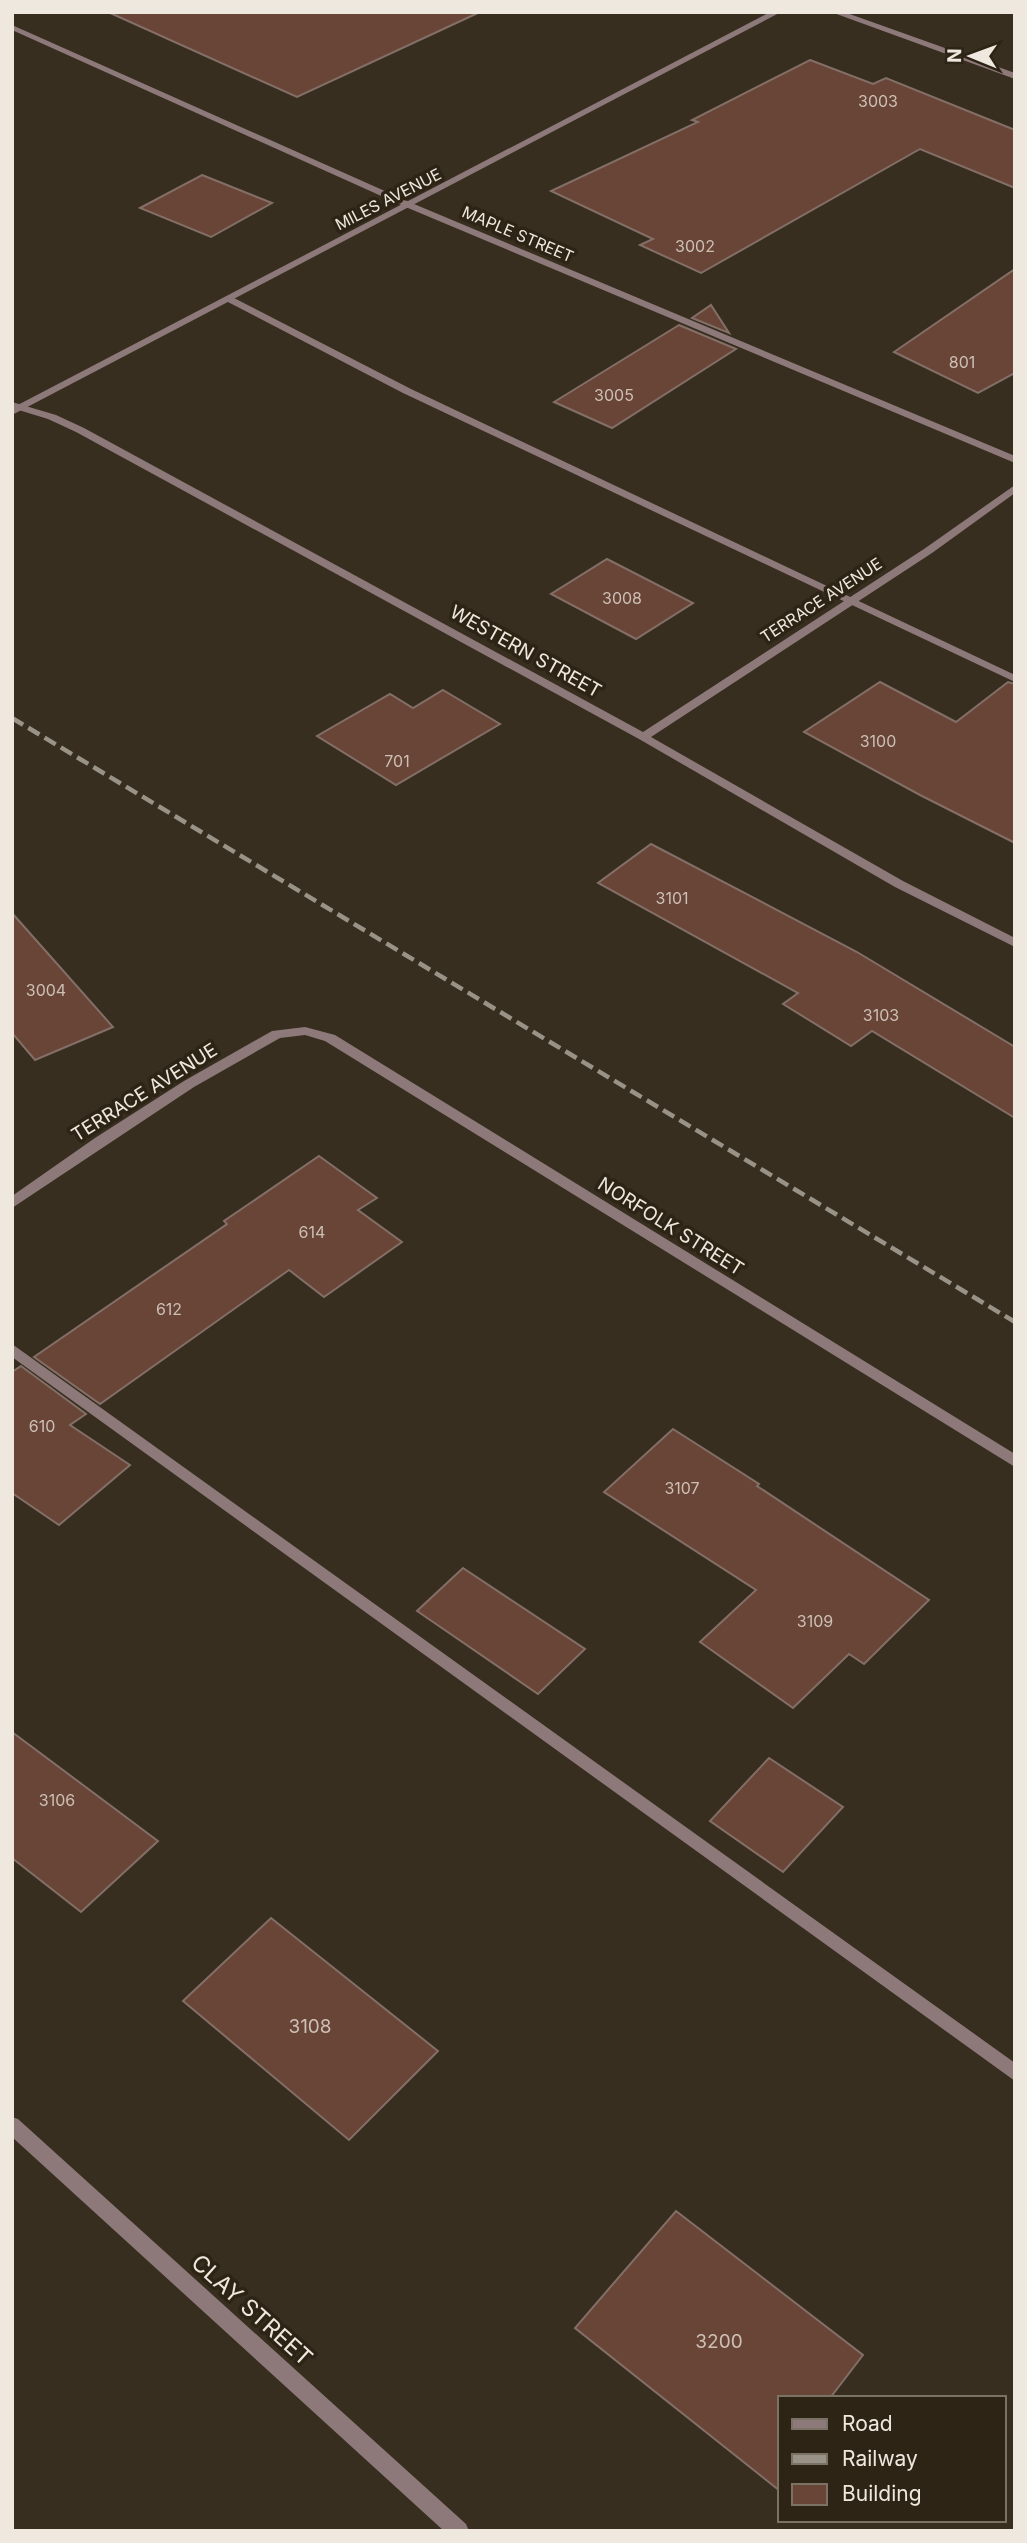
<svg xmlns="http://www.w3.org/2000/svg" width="1027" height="2543" font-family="Inter,sans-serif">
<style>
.building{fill:#694537;stroke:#836f67;stroke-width:2}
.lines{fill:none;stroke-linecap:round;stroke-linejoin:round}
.service{fill:#8d797a;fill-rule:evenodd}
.minor{fill:#8d797a;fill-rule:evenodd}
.tertiary{fill:#8d797a;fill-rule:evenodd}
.rail{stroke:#999286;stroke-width:4.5;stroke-dasharray:13 6;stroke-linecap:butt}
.labels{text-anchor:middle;stroke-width:7;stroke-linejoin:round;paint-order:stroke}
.number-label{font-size:16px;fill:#cdbfb4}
.far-street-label{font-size:16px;fill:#eee8de;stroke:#2d2415}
.street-label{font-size:19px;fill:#eee8de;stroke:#2d2415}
.near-number-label{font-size:19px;fill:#cdbfb4}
.near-street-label{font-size:23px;fill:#eee8de;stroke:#2d2415}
</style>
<rect width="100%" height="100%" fill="#372e1f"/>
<!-- building -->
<path class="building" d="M108,12H480L297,97Z
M810,60L873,84L886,78L1015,130V188L920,149L701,273L640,245L653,239L551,191L698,122L692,120Z
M202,175L272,203L211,237L140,208Z
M1015,269V373L978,393L894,352Z
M711,305L729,333L692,318Z
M679,325L736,349L612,428L554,402Z
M607,559L693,603L636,639L551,594Z
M880,682L956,722L1008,682L1015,684V843L920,795L804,732Z
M443,690L500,724L396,785L317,736L390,694L413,708Z
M651,844L857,952L1015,1047V1118L872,1031L851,1046L783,1004L798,993L598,883Z
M12,913L113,1027L35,1060L12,1033Z
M319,1156L377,1198L358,1210L402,1242L324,1297L289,1270L100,1404L34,1357L227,1224L224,1221Z
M21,1366L86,1414L70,1425L130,1465L59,1525L12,1493V1372Z
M673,1429L759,1484L757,1486L929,1600L864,1664L849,1654L793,1708L700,1642L756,1590L604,1492Z
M463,1568L585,1649L538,1694L417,1611Z
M12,1732L158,1841L81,1912L12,1858Z
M769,1758L843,1807L783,1872L710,1821Z
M271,1918L438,2051L349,2140L183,2001Z
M676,2211L863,2355L830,2398H780V2491L575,2328Z"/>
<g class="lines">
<!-- service -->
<path class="service" d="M226,297H232L411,389L1015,675V682L403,393L226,301Z
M12,1344L1015,2063V2081L12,1357Z"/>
<!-- minor -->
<path class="minor" d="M831,12H844L1015,73V79Z
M12,25L414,204L1015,456V463L408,208L12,30Z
M12,402L56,415L84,428L643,732L924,549L1015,485V493L932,553L651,737L903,881L1015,938V947L895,887L639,739L76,432L48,419L12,408Z
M305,1027L335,1035L1015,1454V1467L325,1041L305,1035L280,1038L194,1087L12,1208V1196L95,1138L184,1081L272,1031Z
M12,2117L18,2119L466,2524L469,2531H444L12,2137Z"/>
<!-- tertiary -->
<path class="tertiary" d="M770,12H781L12,415V408Z"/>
<!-- rail -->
<path class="rail" d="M12,718L1015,1322"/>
</g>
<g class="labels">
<!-- number labels -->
<g class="number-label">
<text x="878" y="107">3003</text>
<text x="695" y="252">3002</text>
<text x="962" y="368">801</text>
<text x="614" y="401">3005</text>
<text x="622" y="604">3008</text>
<text x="878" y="747">3100</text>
<text x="397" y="767">701</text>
<text x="672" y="904">3101</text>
<text x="46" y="996">3004</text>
<text x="881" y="1021">3103</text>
<text x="312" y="1238">614</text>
<text x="169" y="1315">612</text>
<text x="42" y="1432">610</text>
<text x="682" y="1494">3107</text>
<text x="815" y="1627">3109</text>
<text x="57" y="1806">3106</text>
</g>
<!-- far-street labels -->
<g class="far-street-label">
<text transform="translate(388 199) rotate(-27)" y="6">MILES AVENUE</text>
<text transform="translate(518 234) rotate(23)" y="6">MAPLE STREET</text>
<text transform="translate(821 600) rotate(-33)" y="6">TERRACE AVENUE</text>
</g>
<!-- street labels -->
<g class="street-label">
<text transform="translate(526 651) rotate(29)" y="7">WESTERN STREET</text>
<text transform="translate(144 1092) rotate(-32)" y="7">TERRACE AVENUE</text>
<text transform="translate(671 1226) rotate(32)" y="7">NORFOLK STREET</text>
</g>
<!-- near-number labels -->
<g class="near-number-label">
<text x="310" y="2033">3108</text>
<text x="719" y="2348">3200</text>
</g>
<!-- near-street labels -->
<g class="near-street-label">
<text transform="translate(252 2310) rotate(42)" y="8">CLAY STREET</text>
</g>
</g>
<!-- border -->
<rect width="1027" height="2543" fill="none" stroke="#eee8de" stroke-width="28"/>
<!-- legend -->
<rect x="778" y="2396" width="228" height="126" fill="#2d2415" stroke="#7a7265" stroke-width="2"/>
<rect x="792" y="2419" width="35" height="10" fill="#8d797a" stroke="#7a7265" stroke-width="2"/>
<text x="842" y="2431" font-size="21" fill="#eee8de">Road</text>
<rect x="792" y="2454" width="35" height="10" fill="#999286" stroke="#7a7265" stroke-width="2"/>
<text x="842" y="2466" font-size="21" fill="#eee8de">Railway</text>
<rect x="792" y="2484" width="35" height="21" fill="#694537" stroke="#7a7265" stroke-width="2"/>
<text x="842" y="2501" font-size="21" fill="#eee8de">Building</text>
<!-- north arrow -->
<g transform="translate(971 56) rotate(271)" stroke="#2d2415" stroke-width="5" paint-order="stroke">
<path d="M0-5L12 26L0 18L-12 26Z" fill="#eee8de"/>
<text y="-10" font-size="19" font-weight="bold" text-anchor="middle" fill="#eee8de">N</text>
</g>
</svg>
